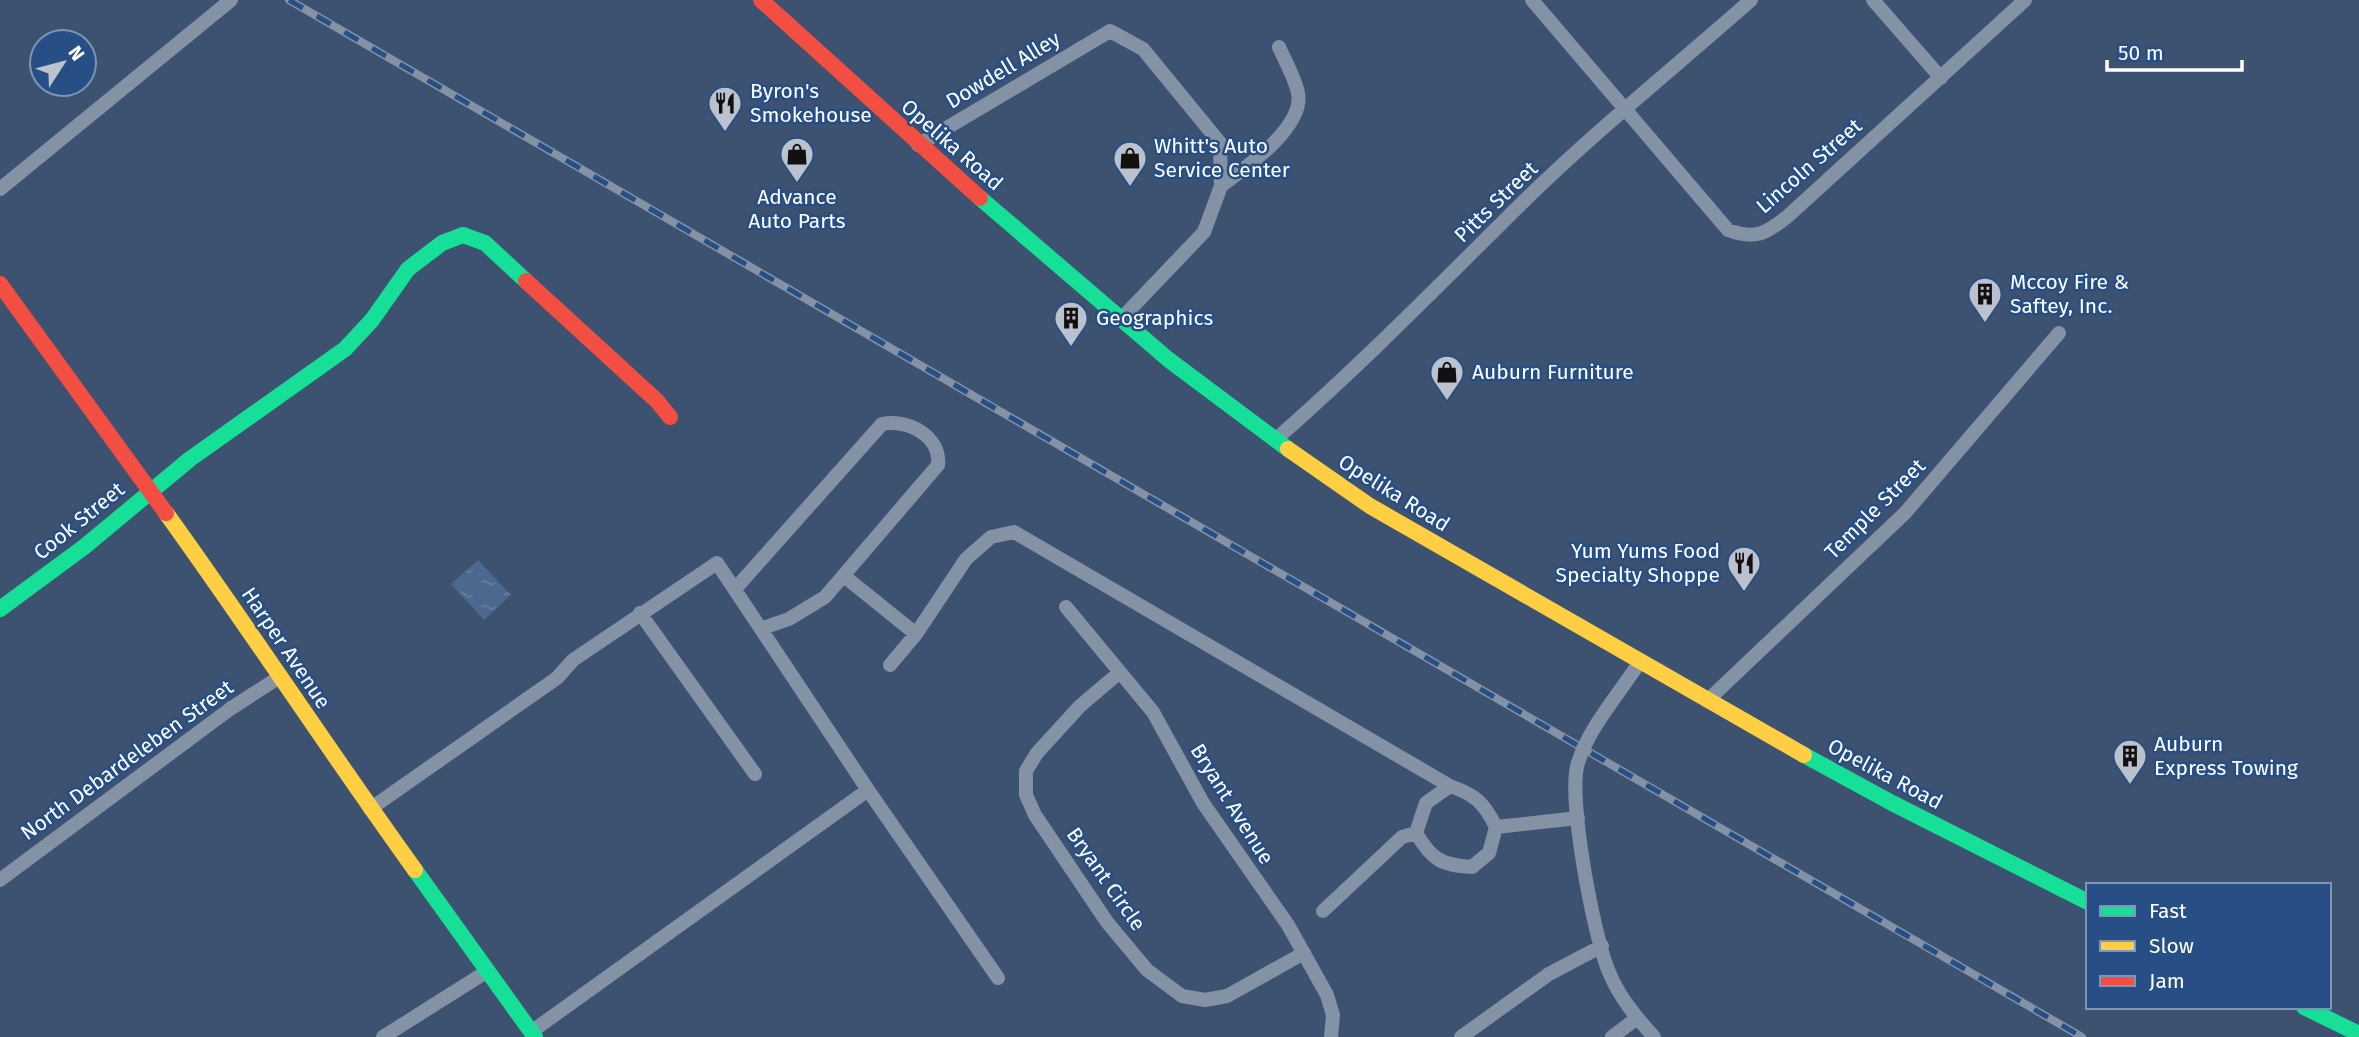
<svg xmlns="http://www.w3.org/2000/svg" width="2359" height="1037" font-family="'Fira Sans',sans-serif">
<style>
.water{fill:url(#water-ripples)}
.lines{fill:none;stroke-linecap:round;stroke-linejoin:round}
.street{stroke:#8492a6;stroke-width:14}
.fast{stroke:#16e098;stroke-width:16}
.slow{stroke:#ffcf43;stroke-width:16}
.jam{stroke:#f24e42;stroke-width:16}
.rail-casing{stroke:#8392a5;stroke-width:8}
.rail{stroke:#274f86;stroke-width:5;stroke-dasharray:16;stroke-linecap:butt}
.labels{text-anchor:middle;stroke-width:5;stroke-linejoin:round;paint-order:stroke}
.street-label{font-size:21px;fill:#fff;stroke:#274f86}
.poi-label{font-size:21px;fill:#fff;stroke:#274f86;text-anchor:start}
</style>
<defs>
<pattern id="water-ripples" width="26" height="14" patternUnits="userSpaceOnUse" patternTransform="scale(1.75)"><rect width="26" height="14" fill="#4c688e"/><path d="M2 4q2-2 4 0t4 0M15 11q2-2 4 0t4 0" fill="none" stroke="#677f9f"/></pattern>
</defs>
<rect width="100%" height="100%" fill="#3d5270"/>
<!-- water -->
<path class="water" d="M478,560L511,595L484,620L451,584Z"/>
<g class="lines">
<!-- street -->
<path class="street" d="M1532,0L1728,230C1755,240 1766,234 1788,216L2025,0
M1873,0L1941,78
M918,145L1110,31L1143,49L1220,143L1221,186L1204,232L1122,318
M1221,186C1245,168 1305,127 1298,93C1295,78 1285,61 1279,47
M0,189L231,0
M1275,440C1361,365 1439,285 1520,205C1593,133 1674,68 1751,0
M844,576L916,634
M735,589L882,424C908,419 941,436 938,465L825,597L789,619L763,628
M1066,607L1153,712L1203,803L1288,925L1327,995L1333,1015L1331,1037
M640,613L755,774
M1639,663C1619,694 1589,727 1578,763C1567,796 1594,938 1609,972C1619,997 1636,1017 1654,1037
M890,665L916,634L966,559L991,537L1014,532L1450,786L1426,803L1416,833L1402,837L1323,911
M1120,672L1080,706L1037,753L1026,771V795L1035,815L1107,922L1147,970L1182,996L1205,1000L1227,996L1304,953
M1707,701L1905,513L2059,333
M370,809L557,678L573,660L717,563L868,790
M1496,827L1578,818
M1416,833C1432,860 1441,865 1472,867L1489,853L1496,827C1484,803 1476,795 1450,786
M0,880L230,709L281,676
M531,1032L868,790L998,978
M383,1037L486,972
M1461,1037L1549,974L1602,946
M1612,1037L1637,1018"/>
<!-- fast -->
<path class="fast" d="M980,198L1169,360L1288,449
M0,609L84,547L190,459L345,349L372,320L408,269L442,243L463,235L485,243L526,281
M1804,755L1892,803L2088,902
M415,870L535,1037
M2304,1007L2359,1034"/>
<!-- slow -->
<path class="slow" d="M1288,449L1370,506L1804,755
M166,513C251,631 330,752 415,870"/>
<!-- jam -->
<path class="jam" d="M761,0L980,198
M526,281L657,401L670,417
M0,284L166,513"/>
<defs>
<path id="rail" d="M289,0L2082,1037"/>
</defs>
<!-- rail casing -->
<use href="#rail" class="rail-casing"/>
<!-- rail -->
<use href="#rail" class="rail"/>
</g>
<!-- icons -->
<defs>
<symbol id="restaurant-pin" viewBox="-11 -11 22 30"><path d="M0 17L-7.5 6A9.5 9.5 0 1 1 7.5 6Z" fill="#bbc2cd" stroke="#274f86"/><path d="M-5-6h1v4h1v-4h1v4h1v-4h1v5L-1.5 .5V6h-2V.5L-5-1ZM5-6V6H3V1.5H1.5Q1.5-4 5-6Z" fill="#111"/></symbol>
<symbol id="shop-pin" viewBox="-11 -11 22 30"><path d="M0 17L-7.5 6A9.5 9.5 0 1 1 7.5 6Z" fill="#bbc2cd" stroke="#274f86"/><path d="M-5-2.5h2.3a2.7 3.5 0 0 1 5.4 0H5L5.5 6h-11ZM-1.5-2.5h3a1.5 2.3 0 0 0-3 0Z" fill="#111"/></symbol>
<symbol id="building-pin" viewBox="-11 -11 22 30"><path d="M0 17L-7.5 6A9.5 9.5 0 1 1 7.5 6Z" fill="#bbc2cd" stroke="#274f86"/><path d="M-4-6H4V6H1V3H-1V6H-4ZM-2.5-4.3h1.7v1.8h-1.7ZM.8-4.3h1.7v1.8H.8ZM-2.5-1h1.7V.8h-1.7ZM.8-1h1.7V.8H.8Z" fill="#111"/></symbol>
</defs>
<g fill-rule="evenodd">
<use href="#restaurant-pin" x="706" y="84" width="38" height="52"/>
<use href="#shop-pin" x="778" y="135" width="38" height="52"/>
<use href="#shop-pin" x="1111" y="139" width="38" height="52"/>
<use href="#building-pin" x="1966" y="275" width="38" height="52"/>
<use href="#building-pin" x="1052" y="299" width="38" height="52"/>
<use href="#shop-pin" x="1428" y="353" width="38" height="52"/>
<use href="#restaurant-pin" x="1725" y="544" width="38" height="52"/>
<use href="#building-pin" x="2111" y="737" width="38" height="52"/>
</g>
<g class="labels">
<!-- street labels -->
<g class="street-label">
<text transform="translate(1003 70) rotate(-31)" y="7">Dowdell Alley</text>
<text transform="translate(952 145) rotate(41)" y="7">Opelika Road</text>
<text transform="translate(1809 166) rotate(-41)" y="7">Lincoln Street</text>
<text transform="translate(1496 202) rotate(-44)" y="7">Pitts Street</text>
<text transform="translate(1394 493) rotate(32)" y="7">Opelika Road</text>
<text transform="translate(1875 509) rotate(-45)" y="7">Temple Street</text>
<text transform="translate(79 521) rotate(-39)" y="7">Cook Street</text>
<text transform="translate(286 648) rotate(56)" y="7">Harper Avenue</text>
<text transform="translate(127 760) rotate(-36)" y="7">North Debardeleben Street</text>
<text transform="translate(1885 774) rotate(28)" y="7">Opelika Road</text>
<text transform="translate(1232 804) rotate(58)" y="7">Bryant Avenue</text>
<text transform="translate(1106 879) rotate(55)" y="7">Bryant Circle</text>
</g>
<!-- poi labels -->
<g class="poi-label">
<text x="750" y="98">Byron's<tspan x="750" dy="24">Smokehouse</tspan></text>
<text x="1154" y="153">Whitt's Auto<tspan x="1154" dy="24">Service Center</tspan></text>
<text x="797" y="204" text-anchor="middle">Advance<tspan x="797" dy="24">Auto Parts</tspan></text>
<text x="2010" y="289">Mccoy Fire &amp;<tspan x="2010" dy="24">Saftey, Inc.</tspan></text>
<text x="1096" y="325">Geographics</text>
<text x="1472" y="379">Auburn Furniture</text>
<text x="1720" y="558" text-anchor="end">Yum Yums Food<tspan x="1720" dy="24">Specialty Shoppe</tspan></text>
<text x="2154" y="751">Auburn<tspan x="2154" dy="24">Express Towing</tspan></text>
</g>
</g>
<!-- legend -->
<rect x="2086" y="883" width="245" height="126" fill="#274f86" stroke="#7d95b6" stroke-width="2"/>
<rect x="2100" y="906" width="35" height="10" fill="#16e098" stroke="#7d95b6" stroke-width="2"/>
<text x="2149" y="918" font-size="21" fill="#ffffff">Fast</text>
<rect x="2100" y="941" width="35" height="10" fill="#ffcf43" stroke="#7d95b6" stroke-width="2"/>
<text x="2149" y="953" font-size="21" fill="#ffffff">Slow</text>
<rect x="2100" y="976" width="35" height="10" fill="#f24e42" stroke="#7d95b6" stroke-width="2"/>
<text x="2149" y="988" font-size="21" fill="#ffffff">Jam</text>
<!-- north arrow -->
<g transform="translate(63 63) rotate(54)"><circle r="33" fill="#274f86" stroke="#7d95b6" stroke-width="2"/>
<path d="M0-5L12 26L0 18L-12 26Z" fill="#bbc2cd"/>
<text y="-10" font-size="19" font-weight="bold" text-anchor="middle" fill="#ffffff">N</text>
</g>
<!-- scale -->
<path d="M2107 60v10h135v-10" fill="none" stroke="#ffffff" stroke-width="3.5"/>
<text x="2118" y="60" font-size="21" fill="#ffffff" stroke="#274f86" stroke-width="5" paint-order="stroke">50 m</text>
</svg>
